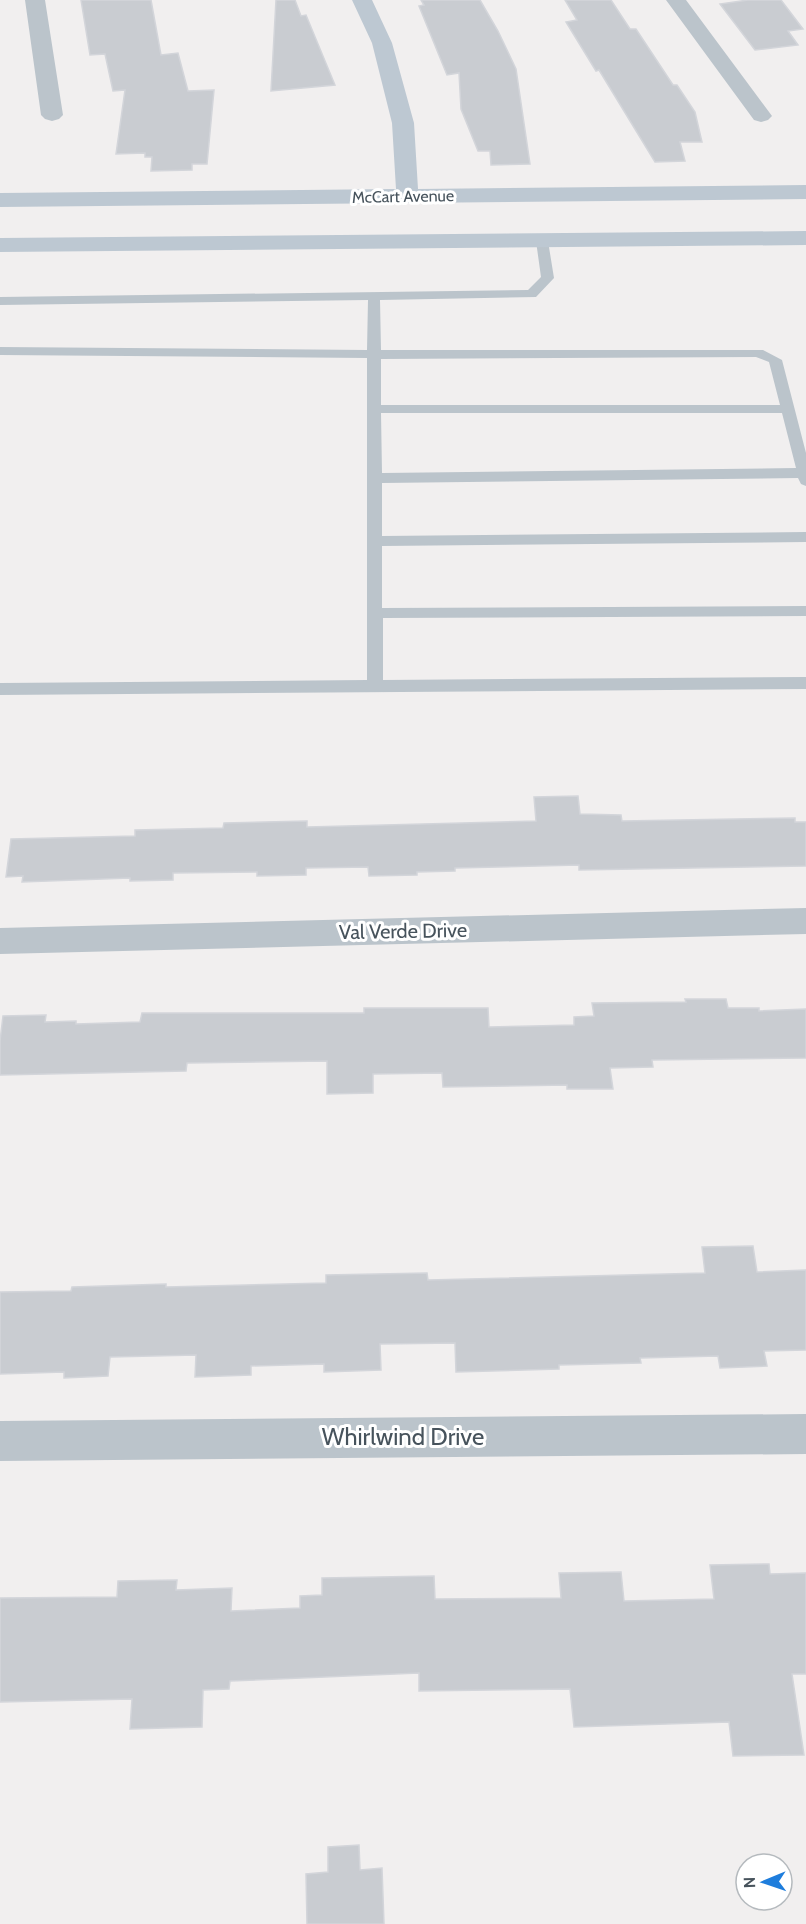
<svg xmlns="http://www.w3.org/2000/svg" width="806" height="1924" font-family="Cabin,sans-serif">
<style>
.building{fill:#c9ccd1;stroke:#d3d5da;stroke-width:1.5}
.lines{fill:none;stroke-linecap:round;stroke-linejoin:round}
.lane{fill:#bbc4cb;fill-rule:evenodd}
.street{fill:#bbc4cb;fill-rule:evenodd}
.secondary{fill:#bdc8d2;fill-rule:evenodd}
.labels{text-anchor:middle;stroke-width:6;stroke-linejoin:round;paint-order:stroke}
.far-street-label{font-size:16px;fill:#47535c;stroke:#fff}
.street-label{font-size:20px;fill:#47535c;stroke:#fff}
.near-street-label{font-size:24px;fill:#47535c;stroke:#fff}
</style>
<rect width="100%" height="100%" fill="#f1efef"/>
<!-- building -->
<path class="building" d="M81,0H151L161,55L178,53L188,91L214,90L207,164H192V170L151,171L152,157H145V153L116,154L125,90L113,91L105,54L90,55Z
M276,0H295L301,16L306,15L335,85L271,91Z
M421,0H480L498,31L516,69L530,164L491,165L490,151H478L461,109L459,73L447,75L419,6L424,5Z
M565,0H611L630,29H636L673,85H677L695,112L702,142H680L685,161L655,162L599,70L596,71L566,22L577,20Z
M748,0H781L803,29L788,31L798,45L755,50L720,4Z
M578,796L580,814L621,815L622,821L795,818V822H806V866L579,870V865L455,868V871L417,872V875L369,876L368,867L306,868V875L257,876V872L173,873V880L130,881V878L22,882L23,876L6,877L11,839L135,836V830L223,828L224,823L307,821V827L536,821L534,797Z
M685,999H726L728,1008H759V1011L806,1009V1058L652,1060L653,1067L610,1068L613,1089H567V1085L443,1087L442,1073L373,1074V1093L327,1094V1061L187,1063L186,1071L0,1075V1041L3,1016L46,1015L45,1022L76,1021V1024L140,1022L142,1013H364V1008H488L489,1027L533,1026L574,1025V1017L594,1016L592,1003L686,1002Z
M753,1246L757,1272L806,1270V1350L764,1351L767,1366L720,1368L718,1356L640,1358L641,1363L559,1365V1369L456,1372L455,1343L380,1344L381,1370L324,1372V1364L251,1366V1375L195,1377L196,1355L110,1357L108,1376L64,1378V1372L0,1374V1292L71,1291L72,1287L166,1284V1287L326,1283V1275L427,1273L428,1280L705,1273L702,1247Z
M769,1564L770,1574L806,1573V1674H792L804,1755L733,1756L729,1722L574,1727L570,1689L419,1691V1673L230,1681L229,1689L203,1690L202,1727L130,1729L132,1699L0,1702V1598L117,1597L118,1581L177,1580L176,1590L232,1588L231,1611L300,1608V1596L322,1595V1578L434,1576L435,1599L561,1598L559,1573L621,1572L624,1601L714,1599L710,1565Z
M359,1845L360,1870L382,1868L384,1924H307L306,1874L328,1872V1847Z"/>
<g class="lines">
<!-- lane -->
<path class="lane" d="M542,237L548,241L554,278L536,297L380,300L381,350H763L782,360L806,453V486L801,484L798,478L382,483V536L806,532V542L382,546V608L806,606V616L383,618V680L806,677V689L0,695V683L367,680V358L0,355V347L367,350L368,300L0,305V297L528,290L541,277L536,241ZM756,357L769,362L780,405H381V359ZM381,413H782L796,468L382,473Z"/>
<!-- street -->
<path class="street" d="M25,0H45L63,115L59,119L52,121L45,119L41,115Z
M666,0H686L772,116L768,120L761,122L754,120Z
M806,908V934L0,954V928Z
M806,1414V1454L0,1461V1421Z"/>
<!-- secondary -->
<path class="secondary" d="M352,0H372L392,43L414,123L418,189L806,185V199L0,207V193L396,189L392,123L372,43Z
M806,231V245L0,252V238Z"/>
</g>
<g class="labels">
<!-- far-street labels -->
<g class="far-street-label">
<text transform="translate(403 196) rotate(-1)" y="6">McCart Avenue</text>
</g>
<!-- street labels -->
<g class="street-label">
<text transform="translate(403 931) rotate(-1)" y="7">Val Verde Drive</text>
</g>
<!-- near-street labels -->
<g class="near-street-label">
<text x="403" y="1445">Whirlwind Drive</text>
</g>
</g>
<!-- north arrow -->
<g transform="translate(764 1882) rotate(268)"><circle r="28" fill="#ffffff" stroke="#b5babe" stroke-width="1.5"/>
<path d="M0-4.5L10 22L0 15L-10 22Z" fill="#1e7ddc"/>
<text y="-9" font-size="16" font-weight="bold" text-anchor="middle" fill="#47535c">N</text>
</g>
</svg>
